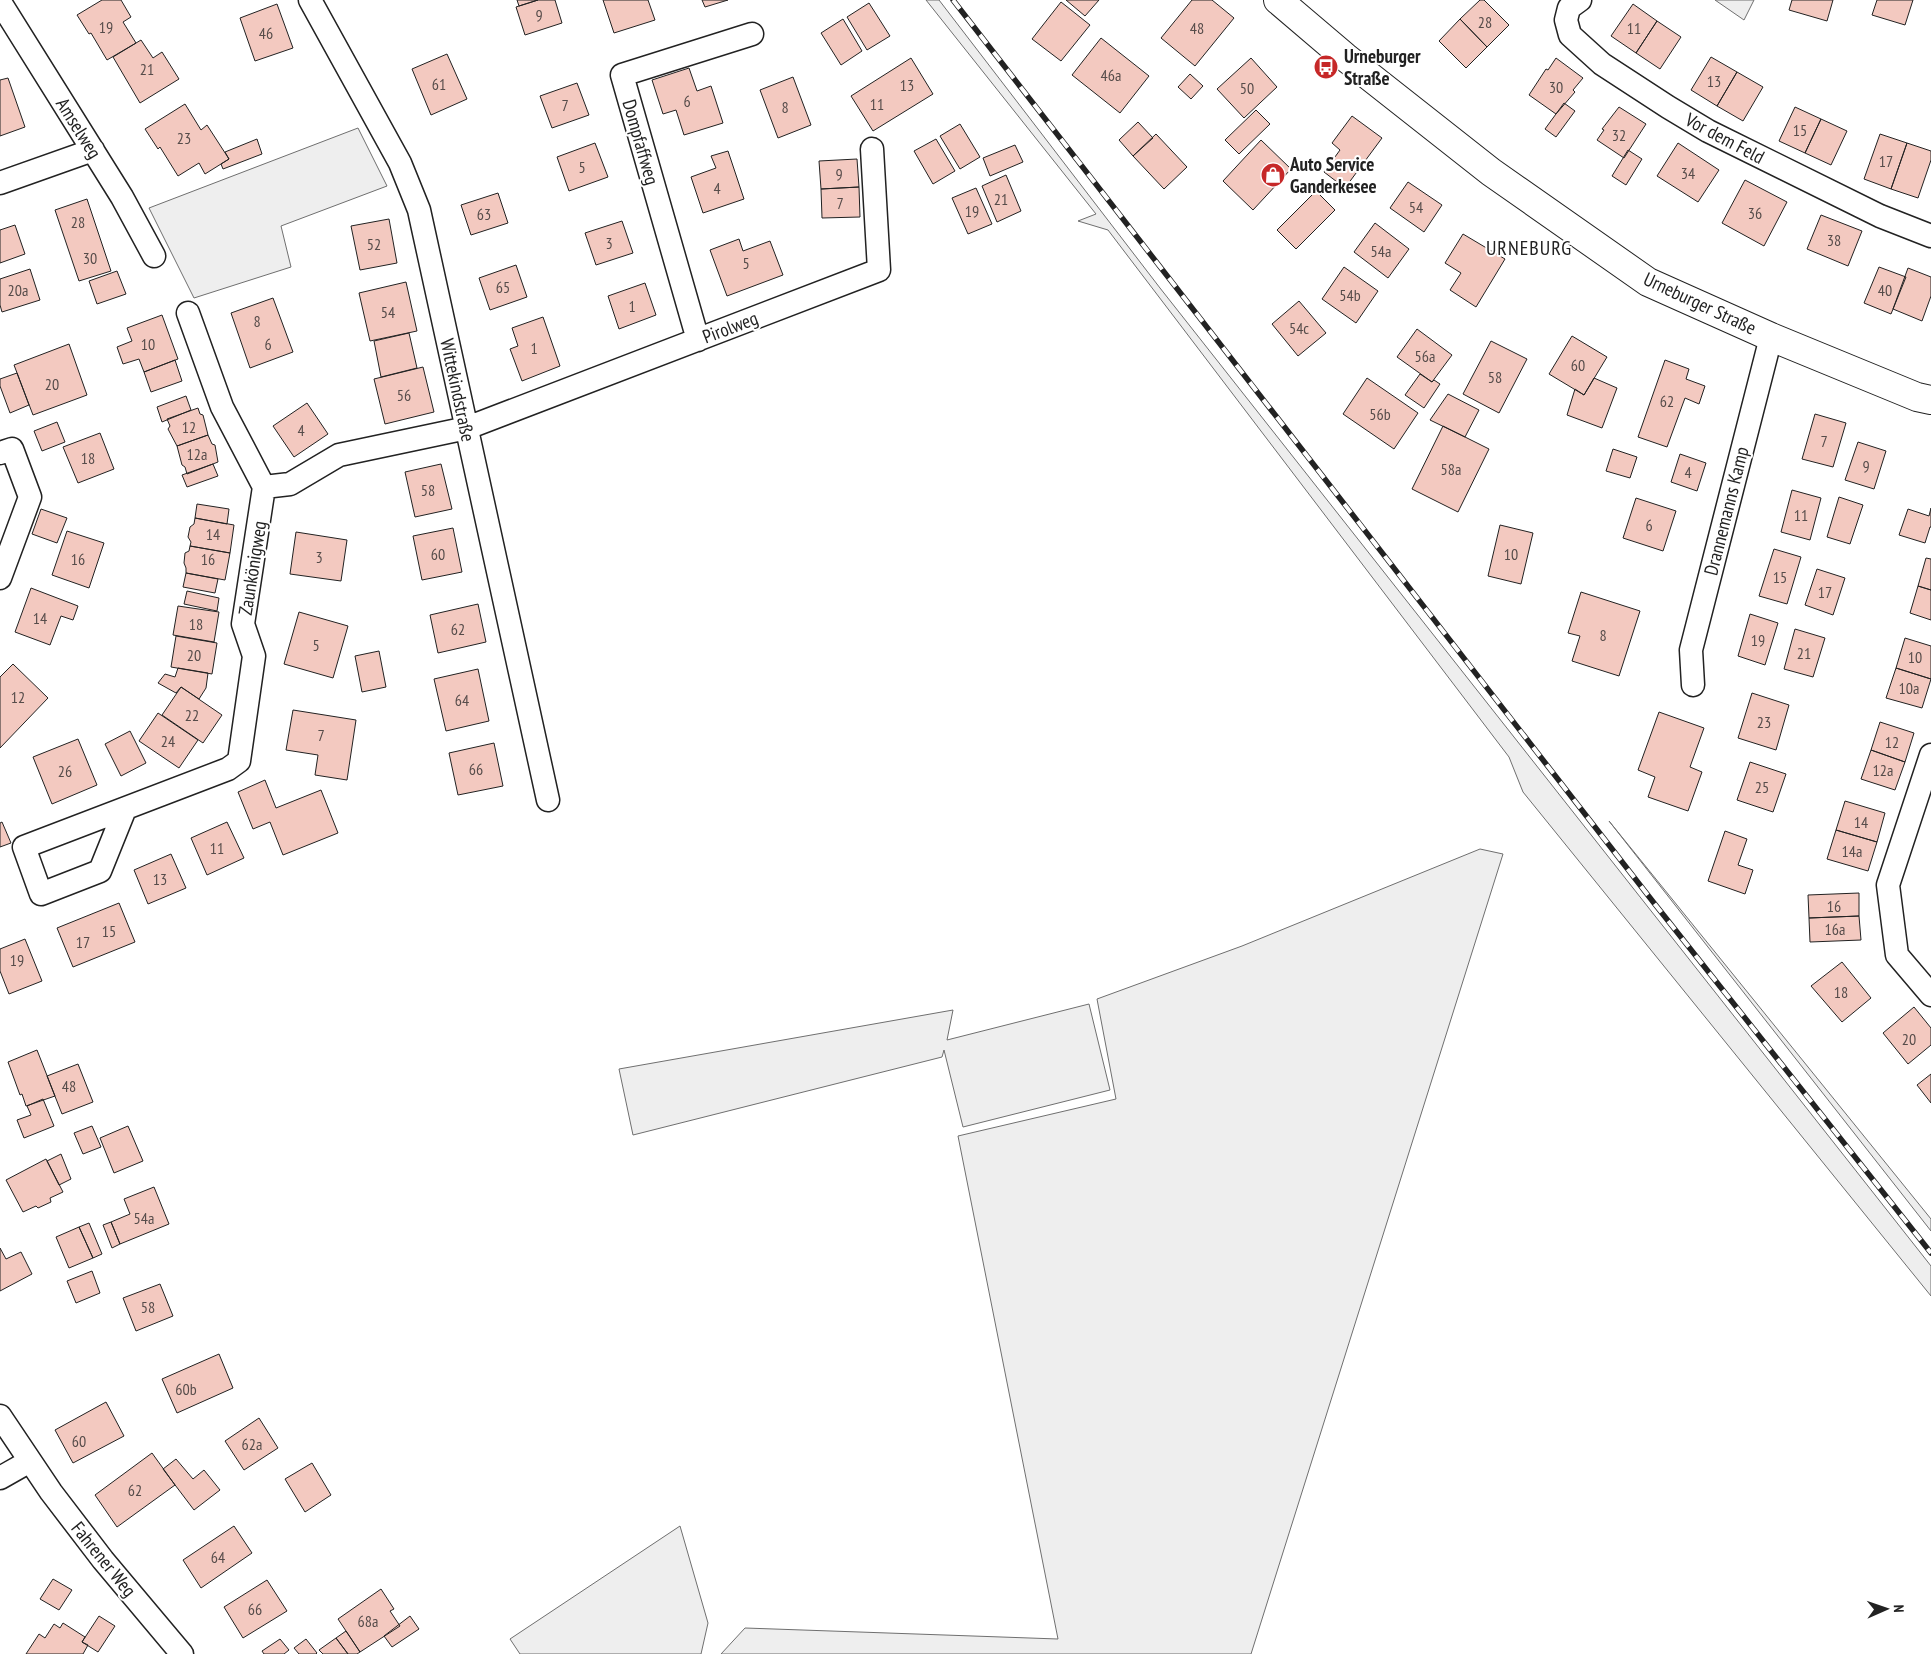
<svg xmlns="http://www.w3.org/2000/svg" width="1931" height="1654" font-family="'PT Sans Narrow',sans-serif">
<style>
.green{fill:#eee;stroke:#6f6f6f}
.building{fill:#f3c9c0;stroke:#222}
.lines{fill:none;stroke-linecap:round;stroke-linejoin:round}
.street-casing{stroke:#222;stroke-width:25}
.secondary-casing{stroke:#222;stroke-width:30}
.street{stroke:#fff;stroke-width:22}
.secondary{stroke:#fff;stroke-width:28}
.rail-casing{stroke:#222;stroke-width:5.5}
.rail{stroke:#fff;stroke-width:4;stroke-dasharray:11;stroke-linecap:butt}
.labels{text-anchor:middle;stroke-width:4;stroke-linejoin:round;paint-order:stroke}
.number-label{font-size:16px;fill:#564c4a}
.poi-label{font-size:19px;font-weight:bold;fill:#222;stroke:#fff;text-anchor:start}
.street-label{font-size:19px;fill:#222;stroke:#fff}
.neighbourhood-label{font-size:20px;letter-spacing:1px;fill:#222;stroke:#fff}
</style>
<rect width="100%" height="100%" fill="#fff"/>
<!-- green -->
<path class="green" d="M926,0H939L1160,288L1931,1266V1296L1523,792L1509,757L1108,230L1078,221L1096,214Z
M1715,0H1754L1744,20Z
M358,128L387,186L281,226L291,267L194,298L149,208Z
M1609,821L1931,1219V1231Z
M1480,849L1503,854L1251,1654H721L745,1628L1058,1639L958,1136L1116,1099L1097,999L1242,946Z
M1089,1004L1110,1090L963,1127L944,1050L942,1057L633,1135L619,1069L953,1010L947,1040Z
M680,1526L708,1623L701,1654H520L510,1639Z"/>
<!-- building -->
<path class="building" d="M102,0H121L131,17L123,22L136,43L107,60L91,33L89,34L77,15Z
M517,0H538L519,6Z
M538,0H555L562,23L525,35L516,7Z
M603,0H648L655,20L614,33Z
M702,0H728L705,7Z
M1066,0H1099L1085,16Z
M1192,0H1212L1234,18L1195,66L1161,38Z
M1480,0H1484L1509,25L1487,47L1460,19Z
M1792,0H1833L1827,21L1789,10Z
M1877,0H1913L1905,25L1872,15Z
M1061,2L1090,25L1061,61L1032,39Z
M869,3L890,36L867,50L847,17Z
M277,4L293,48L255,61L240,18Z
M1633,4L1657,21L1636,53L1611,36Z
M843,19L862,51L841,65L821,33Z
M1460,19L1487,47L1466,68L1439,41Z
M1657,21L1681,37L1660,69L1636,53Z
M1101,38L1149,76L1120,113L1072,75Z
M141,40L153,58L162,52L179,79L140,103L113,57Z
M447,54L467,99L431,115L412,69Z
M1711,57L1737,72L1717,106L1691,90Z
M911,58L933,94L873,131L851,96Z
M1251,58L1277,87L1244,118L1217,89Z
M1556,58L1583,78L1573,90L1575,92L1556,114L1529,95L1546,69L1548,70Z
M689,68L697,91L711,86L723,123L684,135L676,110L663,114L652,80Z
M1737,72L1763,87L1743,121L1717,106Z
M1190,74L1203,86L1191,99L1178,87Z
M793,77L811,125L778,138L760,90Z
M8,78L25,127L0,136V80Z
M577,83L589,115L552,128L540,96Z
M1564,103L1575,111L1556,137L1545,129Z
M185,104L201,130L207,125L229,159L205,174L199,163L178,176L160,147L158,149L145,129Z
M1619,107L1646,124L1624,158L1597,140L1604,130L1602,129Z
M1795,107L1821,119L1805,153L1779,141Z
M1256,110L1270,124L1239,154L1225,140Z
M1352,116L1382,138L1345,188L1324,172L1340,150L1332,143Z
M1821,119L1847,131L1831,165L1805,153Z
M1138,122L1153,138L1133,156L1119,140Z
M960,124L980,157L960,169L940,136Z
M1156,134L1187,167L1164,189L1133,156Z
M1880,134L1907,143L1891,189L1864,179Z
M257,139L262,154L223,169L221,164L229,159L225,152Z
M936,139L955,171L933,184L914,151Z
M1261,140L1291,169L1253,210L1223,181Z
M595,143L608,177L569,191L557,157Z
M1678,143L1719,170L1698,202L1657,176Z
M1907,143L1931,151V160L1918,198L1891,189Z
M1015,145L1023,162L990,176L983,158Z
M1628,150L1642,159L1626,185L1612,176Z
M728,151L744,199L703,213L691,177L716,168L711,156Z
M857,159L859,187L821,189L819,161Z
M1006,175L1021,211L997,222L982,186Z
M1745,180L1787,202L1764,246L1722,223Z
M1408,182L1442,205L1424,232L1390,208Z
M859,187L860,217L822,218L821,189Z
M976,188L992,224L968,234L952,198Z
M1316,191L1335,210L1296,249L1277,230Z
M498,193L508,223L471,235L461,205Z
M87,199L111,271L79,281L55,210Z
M1821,215L1862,231L1848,266L1807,249Z
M389,219L397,263L360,270L351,226Z
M622,221L633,253L596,265L585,233Z
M1375,223L1409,249L1388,278L1354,252Z
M15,225L25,254L0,263V230Z
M1463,234L1505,259L1476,307L1450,290L1461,273L1445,263Z
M739,239L743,251L770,241L783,275L727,296L710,250Z
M516,265L527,297L490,310L479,278Z
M1344,267L1378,291L1356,323L1322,299Z
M1879,267L1906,277L1891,314L1864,303Z
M1908,268L1931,277V296L1922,321L1893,309Z
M30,269L40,300L2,312L0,305V279Z
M117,271L126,294L97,304L89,281Z
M406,282L417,331L370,341L359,293Z
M645,283L656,315L619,329L608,296Z
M273,298L293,352L250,368L231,313Z
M1299,301L1326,333L1298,356L1272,324Z
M162,315L178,359L144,372L139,359L123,364L117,347L132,341L127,328Z
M543,317L560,366L522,381L510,349L518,346L512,328Z
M1417,329L1452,355L1432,382L1397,357Z
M409,333L417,368L381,377L374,341Z
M1572,336L1607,357L1584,395L1549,374Z
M1491,341L1527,359L1499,413L1463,394Z
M69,344L87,395L33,415L14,365Z
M175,360L182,381L151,392L144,372Z
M1665,360L1689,369L1686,379L1705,386L1699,404L1685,398L1667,447L1638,437Z
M423,367L434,412L385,424L374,379Z
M17,373L29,405L10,413L0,386V379Z
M1420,374L1432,382L1434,380L1440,384L1424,408L1405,395Z
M1367,378L1418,413L1394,449L1343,414Z
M1594,378L1617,388L1602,428L1567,415L1575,389L1584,395Z
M1448,394L1479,410L1465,437L1430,420Z
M186,396L191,410L162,422L157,407Z
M307,403L328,434L294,457L273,426Z
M198,408L200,414L203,415L208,435L177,446L168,429L170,426L167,419Z
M1815,414L1846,423L1833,467L1802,459Z
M57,422L65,442L42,451L34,431Z
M1443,426L1489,449L1458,512L1412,489Z
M100,433L114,469L78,483L63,447Z
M208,435L212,444L215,445L218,462L187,474L185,467L182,465L177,446Z
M1858,442L1886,451L1874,489L1845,480Z
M1613,449L1637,457L1630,478L1606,471Z
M1680,454L1706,463L1697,491L1671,482Z
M213,464L218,476L187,487L182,475Z
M441,464L452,509L415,517L405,472Z
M1792,490L1821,498L1810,540L1781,532Z
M1839,497L1863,505L1850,544L1827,537Z
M1636,498L1676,511L1663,551L1623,538Z
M197,504L229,509L227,524L195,518Z
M1931,508V527H1930L1925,543L1899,535L1908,509L1929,516Z
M41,509L67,518L57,543L32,534Z
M195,518L234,525L230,553L190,546L191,542L188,537L190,527L194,524Z
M1500,525L1533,533L1521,584L1488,576Z
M453,528L462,572L422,580L413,536Z
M67,531L104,543L89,588L52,575Z
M296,532L347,540L341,581L290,574Z
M190,546L230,553L225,580L186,573V568L184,563L185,553L189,551Z
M1774,549L1801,557L1787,604L1759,596Z
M1926,558L1931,559V590L1918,586Z
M1817,569L1845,578L1833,615L1805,605Z
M186,573L218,579L215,593L183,587Z
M1918,586L1931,590V620L1910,613Z
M31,588L78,606L73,620L61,616L50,645L15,632Z
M187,591L219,598L217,611L184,604Z
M1581,592L1640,611L1619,676L1572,661L1580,636L1568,633Z
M478,604L486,642L438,653L430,615Z
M178,606L219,612L214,642L173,635Z
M299,612L348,626L333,678L284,664Z
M1750,614L1778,623L1765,665L1738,656Z
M1795,629L1825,638L1813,677L1784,669Z
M176,636L217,643L212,674L171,667Z
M1905,638L1931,646V679L1896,668Z
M379,651L386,687L362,692L355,656Z
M13,664L48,698L0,748V677Z
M178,668L208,673L206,688L199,699L181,687L176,693L158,683L165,674L175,677Z
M1896,668L1931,679L1922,708L1886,698Z
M478,669L489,721L446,731L434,679Z
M181,687L222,715L203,743L162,715Z
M1752,693L1789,705L1776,750L1738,738Z
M293,710L356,720L347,780L315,775L318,755L286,750Z
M1659,712L1704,728L1690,767L1702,772L1688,811L1648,797L1655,777L1638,770Z
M158,713L198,740L179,768L139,741Z
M1880,722L1914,733L1905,762L1871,750Z
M130,731L146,763L121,776L105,744Z
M78,739L97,785L52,804L33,757Z
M494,743L503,786L458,795L449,753Z
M1871,750L1905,762L1895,790L1861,779Z
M1750,762L1786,774L1773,812L1737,800Z
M265,780L276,808L321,790L338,833L283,855L270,822L253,829L238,792Z
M1845,801L1885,813L1877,842L1836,830Z
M2,822L11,843L0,847V823Z
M227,822L244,858L207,875L191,838Z
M1836,830L1877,842L1868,871L1827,859Z
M1725,831L1747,839L1738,865L1753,870L1745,894L1708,881Z
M171,854L186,888L148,904L134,870Z
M1859,893V916L1809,918L1808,895Z
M119,903L135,942L73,967L57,928Z
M1859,916L1861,940L1810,942L1809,918Z
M25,939L42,981L9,994L0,971V949Z
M1842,962L1871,998L1842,1022L1811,986Z
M1914,1007L1931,1028V1045L1908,1064L1883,1033Z
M37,1050L55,1096L26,1106L22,1094L20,1095L8,1062Z
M78,1064L93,1102L62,1114L47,1076Z
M1931,1074V1103L1917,1085Z
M43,1099L54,1126L24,1138L17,1120L31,1115L27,1106Z
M92,1126L101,1147L83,1154L74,1133Z
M128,1126L143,1161L114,1173L100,1138Z
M61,1154L71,1179L59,1185L47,1161Z
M46,1159L63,1192L50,1198L51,1202L38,1208L36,1206L23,1212L6,1180Z
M154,1187L169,1224L120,1244L111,1222L130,1214L124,1199Z
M111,1222L120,1244L112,1248L103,1225Z
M89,1223L102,1254L93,1258L79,1227Z
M79,1227L93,1258L69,1268L56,1237Z
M0,1248L6,1259L21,1252L32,1274L0,1291Z
M92,1271L100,1293L76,1303L67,1281Z
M160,1284L173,1316L136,1331L123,1298Z
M219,1354L233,1388L177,1413L162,1379Z
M106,1402L124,1436L73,1463L55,1430Z
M259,1418L278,1448L244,1470L225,1441Z
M152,1453L175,1485L117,1527L95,1495Z
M176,1459L193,1479L204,1470L220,1490L194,1510L163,1469Z
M312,1463L331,1495L305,1512L285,1479Z
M234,1526L252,1553L201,1588L183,1560Z
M53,1579L72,1590L59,1610L40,1599Z
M267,1580L287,1611L243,1638L224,1607Z
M381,1589L394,1609L390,1611L400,1626L360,1652L338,1619Z
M99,1616L115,1626L98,1652L82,1642Z
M410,1616L419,1629L392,1647L384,1636Z
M63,1623L85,1637L82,1642L88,1645L83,1654H26L39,1634L45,1638L54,1624L60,1628Z
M346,1631L360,1652L357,1654H348L336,1638Z
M336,1638L348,1654H323L319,1650Z
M280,1639L289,1650L284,1654H264L262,1651Z
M306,1639L317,1653L316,1654H299L294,1648Z"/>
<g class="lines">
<defs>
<path id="street" d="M310,0L400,163L419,210L548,800
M1580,0L1569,8L1566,20L1570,35L1602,64L1668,107L1708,131L1880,216L1931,236
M0,2L122,197L154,256
M0,183L93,150
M188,313L222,407L264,487
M698,340L622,75L752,34
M0,453L12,449L30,497L0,578
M1693,685L1691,650L1771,337
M1931,755L1888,885L1897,955L1931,995
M125,809L100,871L41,894L24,847L228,769L239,761L254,656L243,624L264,487L290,484L339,455L467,428L879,270L872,149
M0,1416L51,1492L103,1560L182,1654
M0,1478L30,1461"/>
<path id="secondary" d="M1278,0L1345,57L1491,172L1648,282L1771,337L1917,397L1931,400"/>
</defs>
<!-- street casing -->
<use href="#street" class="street-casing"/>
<!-- secondary casing -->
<use href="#secondary" class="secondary-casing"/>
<!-- street -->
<use href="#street" class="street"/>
<!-- secondary -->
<use href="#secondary" class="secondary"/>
<defs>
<path id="rail" d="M953,0L1654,903L1931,1253"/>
</defs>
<!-- rail casing -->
<use href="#rail" class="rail-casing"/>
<!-- rail -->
<use href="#rail" class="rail"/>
</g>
<!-- icons -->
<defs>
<symbol id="bus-disc" viewBox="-11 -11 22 22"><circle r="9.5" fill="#c62828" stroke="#fff"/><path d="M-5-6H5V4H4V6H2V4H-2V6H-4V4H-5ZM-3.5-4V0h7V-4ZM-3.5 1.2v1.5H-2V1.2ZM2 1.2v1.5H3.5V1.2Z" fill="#fff"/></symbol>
<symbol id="shop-disc" viewBox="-11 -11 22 22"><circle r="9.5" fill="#c62828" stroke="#fff"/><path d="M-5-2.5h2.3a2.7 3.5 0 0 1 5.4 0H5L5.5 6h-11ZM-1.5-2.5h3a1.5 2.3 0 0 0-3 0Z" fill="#fff"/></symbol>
</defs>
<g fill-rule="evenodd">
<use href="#bus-disc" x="1312" y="53" width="28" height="28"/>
<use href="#shop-disc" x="1259" y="161" width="28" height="28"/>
</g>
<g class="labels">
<!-- number labels -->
<g class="number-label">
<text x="539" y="21">9</text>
<text x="1485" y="28">28</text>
<text x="106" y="33">19</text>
<text x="1197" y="34">48</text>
<text x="1634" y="34">11</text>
<text x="266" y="39">46</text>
<text x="147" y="75">21</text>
<text x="1111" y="81">46a</text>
<text x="1714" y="87">13</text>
<text x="439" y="90">61</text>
<text x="907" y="91">13</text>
<text x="1556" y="93">30</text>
<text x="1247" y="94">50</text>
<text x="687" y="107">6</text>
<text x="877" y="110">11</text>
<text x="565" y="111">7</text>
<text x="785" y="113">8</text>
<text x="1800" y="136">15</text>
<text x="1619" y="141">32</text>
<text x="184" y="144">23</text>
<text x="1886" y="167">17</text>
<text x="582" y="173">5</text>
<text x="1688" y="179">34</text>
<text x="839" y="180">9</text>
<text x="717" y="194">4</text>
<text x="1001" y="205">21</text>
<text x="840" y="209">7</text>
<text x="1416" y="213">54</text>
<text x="972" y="217">19</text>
<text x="1755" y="219">36</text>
<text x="484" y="220">63</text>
<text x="78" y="228">28</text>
<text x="1834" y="246">38</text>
<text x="609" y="249">3</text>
<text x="374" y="250">52</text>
<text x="1381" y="257">54a</text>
<text x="90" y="264">30</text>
<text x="746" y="269">5</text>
<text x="503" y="293">65</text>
<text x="18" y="296">20a</text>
<text x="1885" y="296">40</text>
<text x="1350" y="301">54b</text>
<text x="632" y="312">1</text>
<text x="388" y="318">54</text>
<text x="257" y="327">8</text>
<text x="1299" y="334">54c</text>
<text x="148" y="350">10</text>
<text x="268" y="350">6</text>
<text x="534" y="354">1</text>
<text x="1425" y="362">56a</text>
<text x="1578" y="371">60</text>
<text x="1495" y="383">58</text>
<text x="52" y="390">20</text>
<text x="404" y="401">56</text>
<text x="1667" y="407">62</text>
<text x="1380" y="420">56b</text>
<text x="189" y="433">12</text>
<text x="301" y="436">4</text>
<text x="1824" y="447">7</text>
<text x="197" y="460">12a</text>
<text x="88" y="464">18</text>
<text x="1866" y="472">9</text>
<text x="1451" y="475">58a</text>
<text x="1688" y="478">4</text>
<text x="428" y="496">58</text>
<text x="1801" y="521">11</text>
<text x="1649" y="531">6</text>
<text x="213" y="540">14</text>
<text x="438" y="560">60</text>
<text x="1511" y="560">10</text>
<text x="319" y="563">3</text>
<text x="78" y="565">16</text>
<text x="208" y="565">16</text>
<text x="1780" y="583">15</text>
<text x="1825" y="598">17</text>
<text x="40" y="624">14</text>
<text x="196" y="630">18</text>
<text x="458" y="635">62</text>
<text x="1603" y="641">8</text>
<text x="1758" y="646">19</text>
<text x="316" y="651">5</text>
<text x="1804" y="659">21</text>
<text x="194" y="661">20</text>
<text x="1915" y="663">10</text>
<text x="1909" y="694">10a</text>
<text x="18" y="703">12</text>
<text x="462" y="706">64</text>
<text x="192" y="721">22</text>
<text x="1764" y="728">23</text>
<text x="321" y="741">7</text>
<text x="168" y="747">24</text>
<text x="1892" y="748">12</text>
<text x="476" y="775">66</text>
<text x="1883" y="776">12a</text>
<text x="65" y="777">26</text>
<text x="1762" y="793">25</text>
<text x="1861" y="828">14</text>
<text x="217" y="854">11</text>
<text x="1852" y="857">14a</text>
<text x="160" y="885">13</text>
<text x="1834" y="912">16</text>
<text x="1835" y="935">16a</text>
<text x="109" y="937">15</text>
<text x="83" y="948">17</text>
<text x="17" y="966">19</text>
<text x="1841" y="998">18</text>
<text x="1909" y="1045">20</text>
<text x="69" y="1092">48</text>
<text x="144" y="1224">54a</text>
<text x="148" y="1313">58</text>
<text x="186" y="1395">60b</text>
<text x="79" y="1447">60</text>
<text x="252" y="1450">62a</text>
<text x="135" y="1496">62</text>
<text x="218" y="1563">64</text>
<text x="255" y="1615">66</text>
<text x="368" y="1627">68a</text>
</g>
<!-- poi labels -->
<g class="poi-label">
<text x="1344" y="63">Urneburger<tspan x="1344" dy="22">Straße</tspan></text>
<text x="1290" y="171">Auto Service<tspan x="1290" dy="22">Ganderkesee</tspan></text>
</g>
<!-- street labels -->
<g class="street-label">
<text transform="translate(79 128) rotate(58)" y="7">Amselweg</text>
<text transform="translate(1725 138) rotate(28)" y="7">Vor dem Feld</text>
<text transform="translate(641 142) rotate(74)" y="7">Dompfaffweg</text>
<text transform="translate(1700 303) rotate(25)" y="7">Urneburger Straße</text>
<text transform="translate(730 327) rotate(-21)" y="7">Pirolweg</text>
<text transform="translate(458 390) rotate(78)" y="7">Wittekindstraße</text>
<text transform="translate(1726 511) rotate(-76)" y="7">Drannemanns Kamp</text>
<text transform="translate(252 568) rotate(-81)" y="7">Zaunkönigweg</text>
<text transform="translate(104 1559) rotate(51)" y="7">Fahrener Weg</text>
</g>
<!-- neighbourhood labels -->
<g class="neighbourhood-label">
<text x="1529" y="255">URNEBURG</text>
</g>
</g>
<!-- north arrow -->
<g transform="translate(1886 1609) rotate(88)" stroke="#ffffff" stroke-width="4" paint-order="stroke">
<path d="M0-4L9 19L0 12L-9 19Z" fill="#222222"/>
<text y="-8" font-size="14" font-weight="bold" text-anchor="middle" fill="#222222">N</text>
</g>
</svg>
